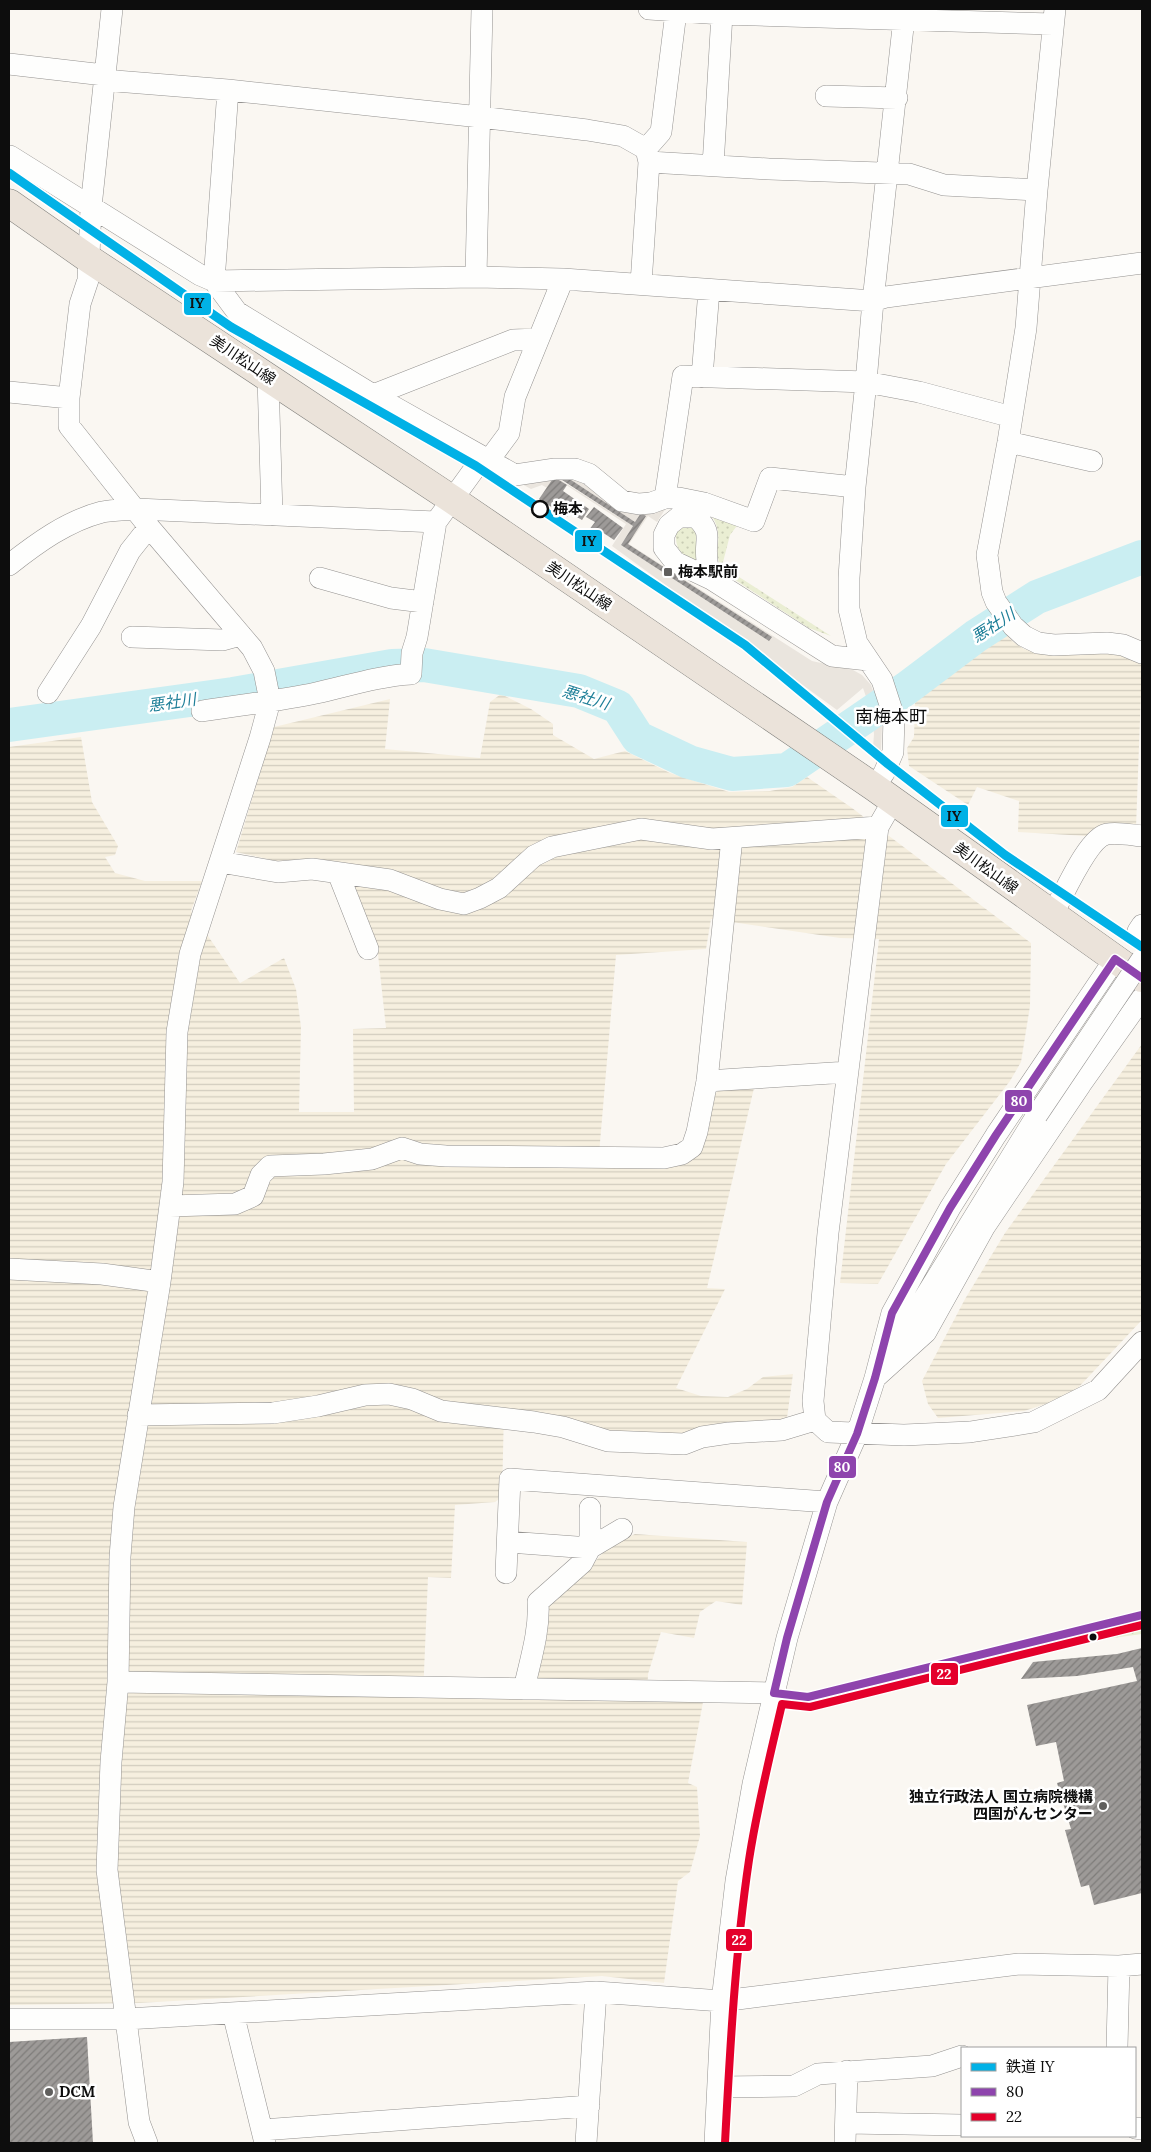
<svg xmlns="http://www.w3.org/2000/svg" width="1151" height="2152" font-family="Lora,'Noto Sans JP',serif">
<style>
.farmland{fill:url(#farmland-rules)}
.grass{fill:url(#grass-dots)}
.plaza{fill:#eae5de;fill-rule:evenodd}
.lines{fill:none;stroke-linecap:round;stroke-linejoin:round}
.river{stroke:#caeef2;stroke-width:34}
.building{fill:url(#building-hatch)}
.minor-casing{stroke:#949290;stroke-width:22}
.major-casing{stroke:#81807d;stroke-width:29}
.minor{stroke:#fefefd;stroke-width:21}
.major{stroke:#ebe3da;stroke-width:28}
.minor-bridge-casing{stroke:#949290;stroke-width:22;stroke-linecap:butt}
.minor-bridge{stroke:#fefefd;stroke-width:21}
.bus-1-casing{stroke:#fff;stroke-width:11}
.bus-2-casing{stroke:#fff;stroke-width:11}
.bus-1{stroke:#8e44ad;stroke-width:8}
.bus-2{stroke:#e4002b;stroke-width:8}
.rail-1-casing{stroke:#fff;stroke-width:12}
.rail-1{stroke:#01b1e6;stroke-width:9}
.stop-dot{fill:#fff;stroke:#0d0d0d;stroke-width:2.5}
.poi-dot{fill:#605f5d;stroke:#fff;stroke-width:2}
.bus-dot{fill:#0d0d0d;stroke:#fff;stroke-width:2}
.labels{text-anchor:middle;stroke-width:5;stroke-linejoin:round;paint-order:stroke}
.street-label{font-size:15px;fill:#0d0d0d;stroke:#fff}
.stop-label{font-size:15px;font-weight:bold;fill:#0d0d0d;stroke:#fff;text-anchor:start}
.poi-label{font-size:15px;font-weight:bold;fill:#0d0d0d;stroke:#fff;text-anchor:start}
.water-label{font-size:16px;font-style:italic;fill:#1e7f98;stroke:#fff}
.quarter-label{font-size:18px;fill:#0d0d0d;stroke:#fff}
.line-badge{stroke:#fff;stroke-width:2}
.badge-label{font-size:14px;text-anchor:middle;font-weight:bold;fill:#fff}
.pale-badge-label{font-size:14px;text-anchor:middle;font-weight:bold;fill:#111}
</style>
<defs>
<pattern id="farmland-rules" width="6" height="5" patternUnits="userSpaceOnUse" patternTransform="scale(1.25)"><rect width="6" height="5" fill="#f6efdf"/><path d="M0 2.5h6" fill="none" stroke="#d2ccbe"/></pattern>
<pattern id="grass-dots" width="8" height="8" patternUnits="userSpaceOnUse" patternTransform="scale(1.25)"><rect width="8" height="8" fill="#eaeed3"/><path d="M2 2h.1M6 6h.1" fill="none" stroke="#c8cbb4" stroke-width="1.8" stroke-linecap="round"/></pattern>
<pattern id="building-hatch" width="6" height="6" patternUnits="userSpaceOnUse" patternTransform="scale(1.25)"><rect width="6" height="6" fill="#9d9a98"/><path d="M-1 1l2-2M0 6l6-6M5 7l2-2" fill="none" stroke="#7e7c7a"/></pattern>
</defs>
<rect width="100%" height="100%" fill="#faf7f2"/>
<!-- farmland -->
<path class="farmland" d="M1006,633L1012,641L1024,649L1039,652L1112,651L1127,655L1142,664L1136,828L1087,836L1018,832L1019,801L977,787L968,805L909,766L907,748L914,737L915,703L953,667L977,650Z
M501,694L531,709L553,724V735L594,759L625,751L670,773L729,792L770,791L792,787L807,777L852,808L1031,943L1030,1006L1021,1062L1010,1081L946,1164L878,1284L840,1283L879,939L840,938L711,919L706,949L616,955L598,1166L681,1164L713,1095L722,1088H754L707,1288L725,1289L676,1388L701,1396L728,1397L747,1389L763,1377L793,1374L787,1418L775,1424L679,1436L612,1434L504,1410L502,1497L495,1502L455,1505L451,1578L428,1577L423,1696L537,1699L536,1668L546,1602L577,1582L608,1547L635,1534L747,1542L742,1605L716,1601L700,1612L694,1638L661,1632L648,1674L647,1702H703L688,1783L697,1787L700,1836L690,1872L678,1881L664,1983L602,1976L139,2003L9,2005V747L81,737L92,802L118,846L115,855L105,857L115,873L145,881H202L191,911L240,983L284,958L296,989L301,1027L299,1112H354L353,1029L386,1028L377,945L344,864L315,858L276,861L236,852L274,727L390,699L385,749L480,758L490,702Z
M1142,1044V1320L1076,1390L1052,1402L1024,1411L938,1418L928,1404L922,1381L965,1299L1005,1233Z"/>
<!-- grass -->
<path class="grass" d="M711,515L739,523L730,535L722,566L831,636L809,628L729,576C705,554 729,540 711,515Z
M689,525L698,530L697,562C682,555 675,550 676,533L681,528Z
M1142,1624V1634L1052,1646V1645Z"/>
<!-- plaza -->
<path class="plaza" d="M561,473L598,489L670,502L657,522L648,516L629,544L812,661L853,670L862,675L871,685L880,712L882,724L881,750L880,751L873,748L874,734L872,714L863,688L837,710L612,546L626,524L554,477L547,488L542,485L531,489L518,482ZM564,476L635,522L628,544L772,637L621,545L633,526L562,481Z"/>
<g class="lines">
<!-- river -->
<path class="river" d="M9,725L233,694L392,666L424,665L579,691L618,707L638,738L689,762L732,774L787,770L907,688L976,636L1037,597L1142,557"/>
</g>
<!-- building -->
<path class="building" d="M565,476L635,522L641,513L646,516L628,544L772,637L769,641L621,545L633,526L562,480Z
M554,477L567,485L563,491L589,509L582,520L570,513L567,517L539,499Z
M594,507L623,528L614,540L602,532L599,536L589,530L595,522L586,517Z
M1142,1648V1893L1094,1905L1089,1885L1081,1887L1065,1830L1071,1829L1057,1783L1064,1781L1056,1742L1036,1746L1027,1705L1137,1681L1133,1667L1077,1676L1021,1679L1033,1662L1117,1654Z
M87,2037L93,2143H9V2042Z"/>
<g class="lines">
<defs>
<path id="minor" d="M112,9L91,207L88,280L80,304L69,398V426L149,527L252,648L264,671L270,701L260,738L190,954L177,1032L173,1182L160,1282L124,1507L120,1557L118,1682L111,1762L107,1870L139,2122L147,2143
M649,9L722,14L1053,24
M1055,9L1037,190L1026,328L1008,442L987,555L992,592L996,602L1013,626L1024,636L1038,643L1054,645L1107,643L1123,645L1142,653
M9,64L104,75
M103,80L228,90L480,117L587,130L623,136L646,149L649,162L769,169L909,174L944,185L1037,190
M228,90L214,281L237,312L373,395L515,475L555,469H575L589,474L622,501L639,504L651,503L665,498H679L704,503L754,521L770,478L855,487
M826,96L897,98
M646,149L661,132L676,12
M10,156L200,275L214,281L476,277L563,279L873,301L886,297L1142,263
M713,166L722,14
M476,277L482,9
M641,284L649,162
M268,377L272,515
M702,377L709,290
M9,392L69,398
M373,395L513,340L538,339
M1008,442L1092,461
M489,460L509,433L515,397L563,279
M665,498L683,376L866,382L919,392L1012,417
M9,565C37,543 67,521 102,512C113,510 125,510 136,509L436,522L483,457
M320,578L391,598L423,602
M711,579C710,573 707,566 707,560C704,539 714,534 696,517H679L669,525L664,535V548L675,562L711,579L832,656L868,660
M132,637L223,640L241,635
M48,693L91,626L130,551L149,527
M202,711C240,705 279,701 316,693C348,686 378,676 411,674L412,653L417,637L436,522
M874,787L884,773L893,752L894,717L882,680L857,643L849,609V578L855,487L866,382L873,301L905,9
M893,801L878,827L828,1233L813,1401L815,1420L828,1432L904,1435L970,1432L1034,1422L1098,1390L1142,1342
M220,862L278,872L312,869L390,880L440,899L464,904L480,898L499,888L534,856L552,847L641,829L712,839L878,827
M338,873L368,949
M1052,915C1063,897 1087,838 1107,834C1118,832 1132,835 1142,836
M1138,931L1142,925
M707,1081L848,1072
M170,1206L235,1204L253,1196L261,1175L270,1166L324,1164L372,1159L402,1148L420,1154L446,1156L664,1158L682,1154L692,1147L697,1132L707,1081L732,838
M9,1269L102,1274L160,1282
M888,1357L1037,1115
M875,1378L926,1332L985,1226L1081,1084L1142,998
M138,1415L273,1413L318,1406L365,1395L389,1394L412,1399L441,1411L534,1422L563,1427L608,1441L684,1444L702,1437L729,1433L782,1430L815,1420
M508,1542L590,1548V1508
M506,1573L510,1479L827,1502
M118,1682L774,1693
M524,1689C530,1661 540,1631 538,1602L582,1563L590,1548L622,1529
M233,2013L265,2143
M9,2019H126L596,1992L722,2001L1019,1964L1119,1966L1142,1964
M1117,2048L1119,1966
M718,2087L794,2086L818,2074L932,2066L962,2056
M847,2123L962,2125
M1135,2128L1142,2129
M262,2130L589,2106
M586,2143L596,1992
M715,2143L722,2001L736,1881L753,1784L787,1638L827,1502L857,1434L875,1378L892,1313L950,1208L996,1135L1115,959
M845,2143L847,2071"/>
<path id="major" d="M9,203L89,259L453,500L874,787L1142,978"/>
</defs>
<!-- minor casing -->
<use href="#minor" class="minor-casing"/>
<!-- major casing -->
<use href="#major" class="major-casing"/>
<!-- minor -->
<use href="#minor" class="minor"/>
<!-- major -->
<use href="#major" class="major"/>
<defs>
<path id="minor-bridge" d="M1037,1115L1142,959"/>
</defs>
<!-- minor-bridge casing -->
<use href="#minor-bridge" class="minor-bridge-casing"/>
<!-- minor-bridge -->
<use href="#minor-bridge" class="minor-bridge"/>
<defs>
<path id="bus-1" d="M1142,978L1115,959L996,1135L950,1208L892,1313L875,1378L857,1434L827,1502L787,1638L774,1693L808,1697L1142,1615"/>
<path id="bus-2" d="M725,2143C730,2049 735,1954 749,1860C757,1807 770,1756 782,1704L810,1707L1142,1625"/>
</defs>
<!-- bus-1 casing -->
<use href="#bus-1" class="bus-1-casing"/>
<!-- bus-2 casing -->
<use href="#bus-2" class="bus-2-casing"/>
<!-- bus-1 -->
<use href="#bus-1" class="bus-1"/>
<!-- bus-2 -->
<use href="#bus-2" class="bus-2"/>
<defs>
<path id="rail-1" d="M9,173L231,327L476,466L745,645L888,764L1005,855L1142,947"/>
</defs>
<!-- rail-1 casing -->
<use href="#rail-1" class="rail-1-casing"/>
<!-- rail-1 -->
<use href="#rail-1" class="rail-1"/>
</g>
<!-- markers -->
<circle class="stop-dot" cx="540" cy="509" r="8"/>
<g class="poi-dot">
<rect x="663" y="567" width="10" height="10" rx="2.5"/>
<circle cx="1103" cy="1806" r="5"/>
<circle cx="49" cy="2092" r="5"/>
</g>
<circle class="bus-dot" cx="1093" cy="1637" r="4.5"/>
<g class="labels">
<!-- street labels -->
<g class="street-label">
<text transform="translate(243 360) rotate(34)" y="5">美川松山線</text>
<text transform="translate(579 586) rotate(34)" y="5">美川松山線</text>
<text transform="translate(986 868) rotate(36)" y="5">美川松山線</text>
</g>
<!-- stop labels -->
<g class="stop-label">
<text x="553" y="514">梅本</text>
</g>
<!-- poi labels -->
<g class="poi-label">
<text x="678" y="577">梅本駅前</text>
<text x="1093" y="1802" text-anchor="end">独立行政法人 国立病院機構<tspan x="1093" dy="17">四国がんセンター</tspan></text>
<text x="59" y="2097">DCM</text>
</g>
<!-- water labels -->
<g class="water-label">
<text transform="translate(993 625) rotate(-33)" y="6">悪社川</text>
<text transform="translate(586 697) rotate(17)" y="6">悪社川</text>
<text transform="translate(172 702) rotate(-8)" y="6">悪社川</text>
</g>
<!-- quarter labels -->
<g class="quarter-label">
<text x="891" y="723">南梅本町</text>
</g>
</g>
<g class="line-badge">
<rect x="183" y="292" width="29" height="24" rx="5" fill="#01b1e6"/>
<rect x="574" y="529" width="29" height="24" rx="5" fill="#01b1e6"/>
<rect x="940" y="804" width="29" height="24" rx="5" fill="#01b1e6"/>
<rect x="1004" y="1089" width="29" height="24" rx="5" fill="#8e44ad"/>
<rect x="828" y="1455" width="29" height="24" rx="5" fill="#8e44ad"/>
<rect x="930" y="1662" width="29" height="24" rx="5" fill="#e4002b"/>
<rect x="725" y="1928" width="28" height="24" rx="5" fill="#e4002b"/>
</g>
<g class="badge-label">
<text x="1019" y="1106">80</text>
<text x="842" y="1472">80</text>
<text x="944" y="1679">22</text>
<text x="739" y="1945">22</text>
</g>
<g class="pale-badge-label">
<text x="197" y="308">IY</text>
<text x="589" y="546">IY</text>
<text x="954" y="821">IY</text>
</g>
<!-- border -->
<rect width="1151" height="2152" fill="none" stroke="#0d0d0d" stroke-width="20"/>
<!-- legend -->
<rect x="961" y="2047" width="175" height="90" fill="#ffffff" stroke="#9e9e9e"/>
<rect x="971" y="2063" width="25" height="8" fill="#01b1e6" stroke="#9e9e9e"/>
<text x="1006" y="2072" font-size="15" fill="#0d0d0d">鉄道 IY</text>
<rect x="971" y="2088" width="25" height="8" fill="#8e44ad" stroke="#9e9e9e"/>
<text x="1006" y="2097" font-size="15" fill="#0d0d0d">80</text>
<rect x="971" y="2113" width="25" height="8" fill="#e4002b" stroke="#9e9e9e"/>
<text x="1006" y="2122" font-size="15" fill="#0d0d0d">22</text>
</svg>
